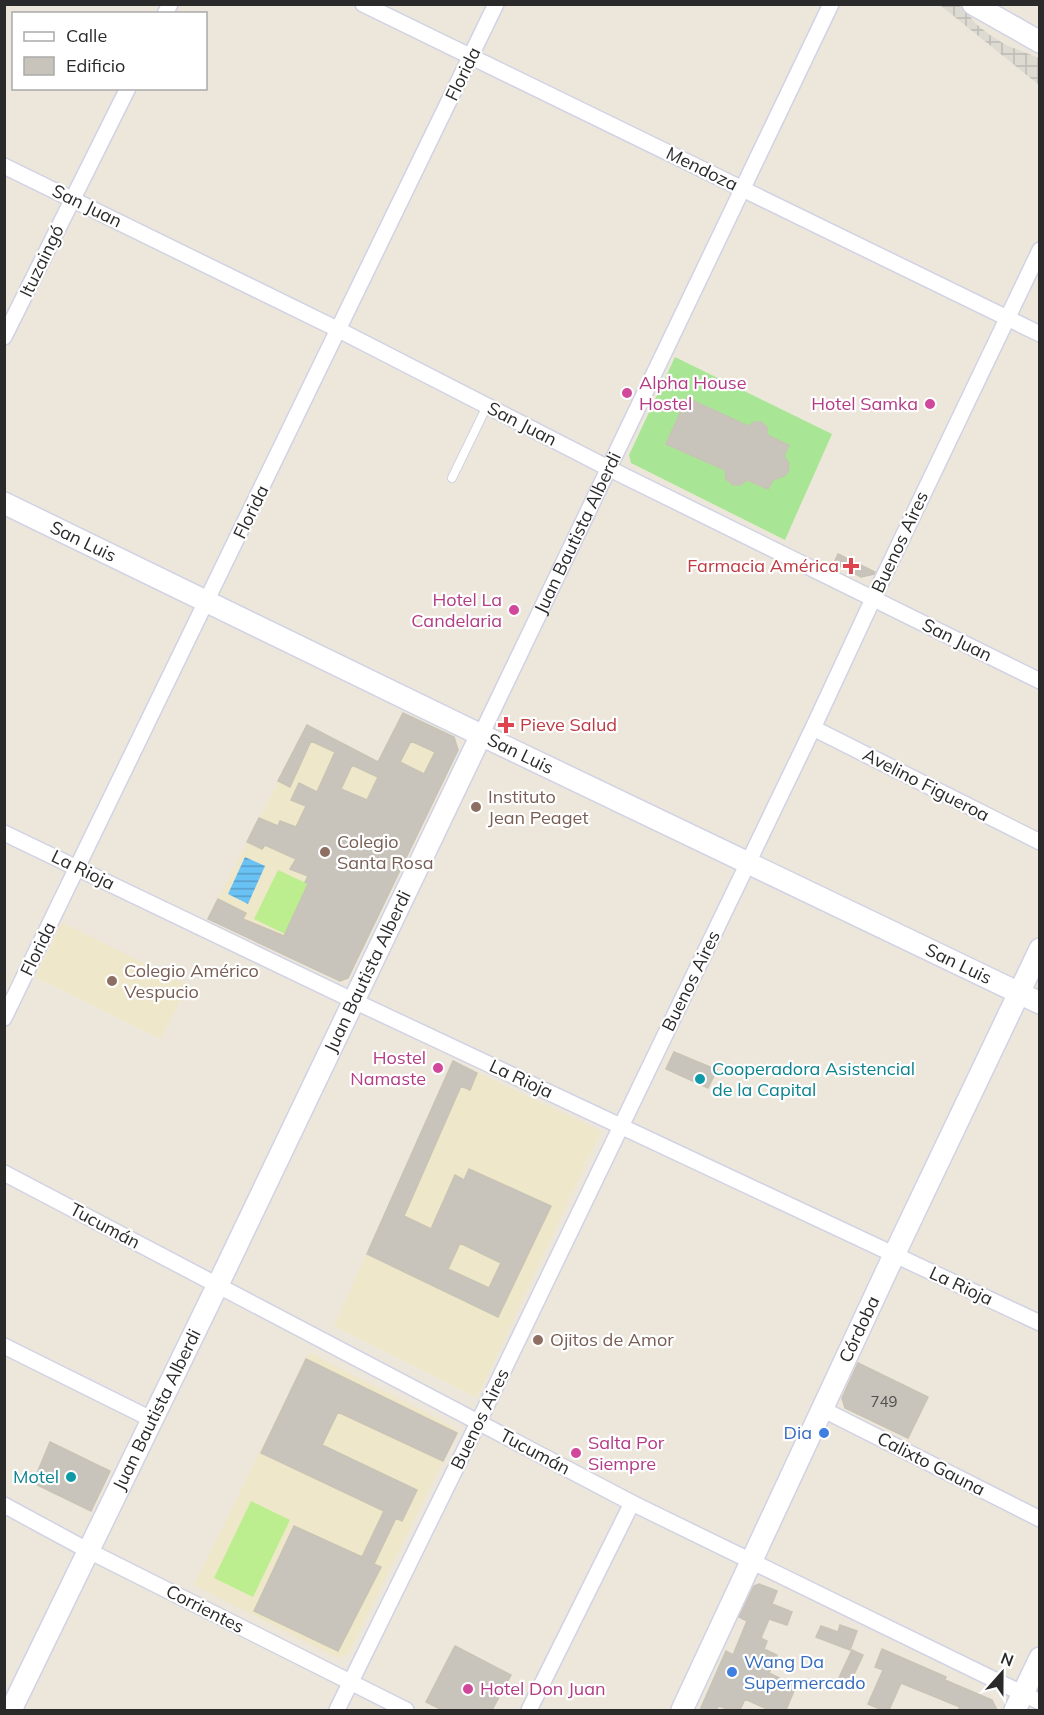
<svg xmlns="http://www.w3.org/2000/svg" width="1044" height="1715" font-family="Mulish,sans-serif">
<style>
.education{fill:#efe7ca}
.garden{fill:#a8e695}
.pitch{fill:#bcee90}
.plaza{fill:url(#plaza-grid)}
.water{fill:url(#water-rules)}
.building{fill:#c8c4bb;stroke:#c8c3b5;stroke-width:1.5;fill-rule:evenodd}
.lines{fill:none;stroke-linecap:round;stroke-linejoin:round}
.lane-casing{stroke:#d1d2e4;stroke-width:10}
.street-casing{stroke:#d1d2e4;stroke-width:18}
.secondary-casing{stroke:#d1d2e4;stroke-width:24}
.lane{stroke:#fff;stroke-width:8}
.street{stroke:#fff;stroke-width:15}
.secondary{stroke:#fff;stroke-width:21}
.hotel-dot{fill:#d1479c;stroke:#fff;stroke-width:2}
.health-dot{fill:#e0444e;stroke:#fff;stroke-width:2}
.education-dot{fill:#8d6e63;stroke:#fff;stroke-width:2}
.culture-dot{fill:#0f9aa8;stroke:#fff;stroke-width:2}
.shop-dot{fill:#3f7fe0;stroke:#fff;stroke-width:2}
.labels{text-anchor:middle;stroke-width:4.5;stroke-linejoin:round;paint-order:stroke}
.number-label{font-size:15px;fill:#52504e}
.street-label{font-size:18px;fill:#2a2a2a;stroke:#fff}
.hotel-label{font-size:18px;fill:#b23c85;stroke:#fff;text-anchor:start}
.health-label{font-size:18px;fill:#be3a42;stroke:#fff;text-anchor:end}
.education-label{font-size:18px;fill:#785e54;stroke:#fff;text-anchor:start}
.culture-label{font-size:18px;fill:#0d838f;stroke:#fff;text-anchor:start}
.shop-label{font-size:18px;fill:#366cbe;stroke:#fff;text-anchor:end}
</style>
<defs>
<pattern id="plaza-grid" width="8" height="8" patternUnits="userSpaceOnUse" patternTransform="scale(1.5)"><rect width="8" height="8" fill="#dddad2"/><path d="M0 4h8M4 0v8" fill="none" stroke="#bebbb4"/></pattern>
<pattern id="water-rules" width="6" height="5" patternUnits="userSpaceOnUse" patternTransform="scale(1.5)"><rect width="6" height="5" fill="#6ac1f4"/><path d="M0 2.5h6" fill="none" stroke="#579dc6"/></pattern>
</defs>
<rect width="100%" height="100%" fill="#ede7db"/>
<!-- education -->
<path class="education" d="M403,713L454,737L458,750L390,892L329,863L381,910L348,978L340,981L208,919L307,725L378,761Z
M62,923L188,985L161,1039L35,977Z
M453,1061L601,1131L477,1398L334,1326Z
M309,1352L456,1428L457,1433L348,1654L337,1658L194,1585Z"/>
<!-- garden -->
<path class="garden" d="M675,357L832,434L785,540L631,463L629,455Z"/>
<!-- pitch -->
<path class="pitch" d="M278,870L308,884L285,934L254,919Z
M251,1501L290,1520L253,1597L214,1578Z"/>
<!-- plaza -->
<path class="plaza" d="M940,5H958L964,9L976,24L990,35L1006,45L1039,58V85Z"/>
<!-- water -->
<path class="water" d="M245,857L265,866L248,904L228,894Z"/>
<!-- building -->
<path class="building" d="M687,398L748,426L755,422H761L767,427V435L789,445L784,456L789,464L788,472L784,476L773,480L768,489L747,480L740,485H733L726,479L725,470L666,444Z
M838,554L875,572L874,574L861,577L834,563Z
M403,713L454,737L458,750L348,978L340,981L208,919L218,899L246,913L243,919L284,936L308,884L305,882L308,876L290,869L296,859L265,845L262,849L247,842L259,818L278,826L280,821L296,827L306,806L291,800L299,783L317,792L335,752L311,741L290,787L278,781L307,725L378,762ZM411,741L435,752L424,774L400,762ZM352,765L378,777L367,800L341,789Z
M674,1052L717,1070L708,1088L666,1069Z
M453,1061L477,1073L470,1090L461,1086L404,1216L431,1229L455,1175L464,1180L469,1169L551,1206L498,1317L367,1254ZM460,1243L501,1263L489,1288L448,1269Z
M306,1359L457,1433L443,1461L338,1412L322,1445L417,1490L402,1521L396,1518L374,1564L381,1567L338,1651L254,1611L294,1526L362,1557L384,1511L261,1453Z
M858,1363L928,1397L908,1438L845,1408L842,1398Z
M50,1442L110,1471L91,1511L33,1483Z
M759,1584L777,1591L772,1604L792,1612L787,1625L769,1619L761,1638L767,1641L764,1649L777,1655L769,1673L796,1686L786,1710H769L745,1699L740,1710H730L719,1706L716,1710H700L726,1651L733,1655L747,1621L739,1617L754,1586Z
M840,1625L857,1631L850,1650L816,1637L821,1626L838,1632Z
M455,1646L511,1675L492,1710H442L426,1702Z
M882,1649L946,1677L945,1680L992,1700L997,1710H958L960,1707L901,1683L889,1710H882L868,1704L883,1670L875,1667Z
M852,1650L863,1655L849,1685L838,1680Z"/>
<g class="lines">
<defs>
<path id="lane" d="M452,478L487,406"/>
<g id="street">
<path d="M363,4L1040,334"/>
<path d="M165,14L170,4"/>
<path d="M4,166L339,330L610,469L1040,681"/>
<path d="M4,337L128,88"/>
<path d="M813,728L1040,842"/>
<path id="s1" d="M481,735L831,4"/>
<path d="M4,833L352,1000L1040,1323"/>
<path d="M4,1018L496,4"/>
<path d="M4,1173L632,1503L1040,1702"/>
<path d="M4,1346L153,1420"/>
<path d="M822,1409L1040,1519"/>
<path d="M4,1505L87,1550L406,1710"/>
<path d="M337,1710L478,1423L813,728L873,599L1040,250"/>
<path d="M529,1710L632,1503"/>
</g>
<g id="secondary">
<path d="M973,4L1040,42"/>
<path id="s2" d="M4,503L481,735L1040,1003"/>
<path id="s3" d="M11,1710C81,1563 154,1417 225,1270C311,1092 395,913 481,735"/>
<path id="s4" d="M682,1710L894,1255L1040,949"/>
<path d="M1015,1710L1040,1658"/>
</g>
</defs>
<!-- lane casing -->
<use href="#lane" class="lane-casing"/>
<!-- street casing -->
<use href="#street" class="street-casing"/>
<!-- secondary casing -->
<use href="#secondary" class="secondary-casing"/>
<!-- lane -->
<use href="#lane" class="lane"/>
<!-- street -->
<use href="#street" class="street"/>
<!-- secondary -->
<use href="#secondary" class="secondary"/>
</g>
<!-- markers -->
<g class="hotel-dot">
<circle cx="627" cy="393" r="6"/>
<circle cx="930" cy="404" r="6"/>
<circle cx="514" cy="610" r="6"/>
<circle cx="438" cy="1068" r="6"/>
<circle cx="576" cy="1453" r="6"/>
<circle cx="468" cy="1689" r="6"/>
</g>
<g class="health-dot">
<path d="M848 557h6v6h6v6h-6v6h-6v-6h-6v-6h6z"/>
<path d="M503 716h6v6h6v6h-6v6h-6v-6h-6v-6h6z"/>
</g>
<g class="education-dot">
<circle cx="476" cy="807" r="6"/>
<circle cx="325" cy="852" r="6"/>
<circle cx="112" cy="981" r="6"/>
<circle cx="538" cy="1340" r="6"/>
</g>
<g class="culture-dot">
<circle cx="700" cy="1079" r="6"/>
<circle cx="71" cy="1477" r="6"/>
</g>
<g class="shop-dot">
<circle cx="824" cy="1433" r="6"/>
<circle cx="732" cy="1672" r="6"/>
</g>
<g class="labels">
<!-- number labels -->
<g class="number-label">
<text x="884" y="1407">749</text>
</g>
<!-- street labels -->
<g class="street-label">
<text transform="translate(463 74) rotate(-64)" y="6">Florida</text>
<text transform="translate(702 169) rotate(26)" y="6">Mendoza</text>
<text transform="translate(87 206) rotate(26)" y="6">San Juan</text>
<text transform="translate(42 261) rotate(-64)" y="6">Ituzaingó</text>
<text transform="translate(522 424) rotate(27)" y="6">San Juan</text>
<text transform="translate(251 512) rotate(-64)" y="6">Florida</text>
<text dy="6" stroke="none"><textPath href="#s1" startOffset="224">Juan Bautista Alberdi</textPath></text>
<text dy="6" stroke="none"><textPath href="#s2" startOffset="88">San Luis</textPath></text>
<text transform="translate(900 542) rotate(-65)" y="6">Buenos Aires</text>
<text transform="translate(957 640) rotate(26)" y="6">San Juan</text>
<text dy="6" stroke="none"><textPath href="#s2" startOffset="574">San Luis</textPath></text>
<text transform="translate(926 785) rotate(27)" y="6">Avelino Figueroa</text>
<text transform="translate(83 870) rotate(26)" y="6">La Rioja</text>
<text transform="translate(38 949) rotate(-64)" y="6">Florida</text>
<text dy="6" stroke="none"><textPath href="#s2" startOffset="1060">San Luis</textPath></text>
<text dy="6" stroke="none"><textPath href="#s3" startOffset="820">Juan Bautista Alberdi</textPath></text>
<text transform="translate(691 981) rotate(-64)" y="6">Buenos Aires</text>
<text transform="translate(521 1079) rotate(25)" y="6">La Rioja</text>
<text transform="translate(105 1226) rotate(28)" y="6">Tucumán</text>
<text transform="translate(961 1286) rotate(25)" y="6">La Rioja</text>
<text dy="6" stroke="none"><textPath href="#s4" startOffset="420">Córdoba</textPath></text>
<text dy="6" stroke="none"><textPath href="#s3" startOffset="334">Juan Bautista Alberdi</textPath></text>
<text transform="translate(480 1419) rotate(-64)" y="6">Buenos Aires</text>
<text transform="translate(535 1452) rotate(28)" y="6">Tucumán</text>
<text transform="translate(931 1464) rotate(27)" y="6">Calixto Gauna</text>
<text transform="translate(205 1609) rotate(27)" y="6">Corrientes</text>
</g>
<!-- hotel labels -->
<g class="hotel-label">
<text x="639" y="389">Alpha House<tspan x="639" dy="21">Hostel</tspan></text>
<text x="918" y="410" text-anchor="end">Hotel Samka</text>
<text x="502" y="606" text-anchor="end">Hotel La<tspan x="502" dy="21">Candelaria</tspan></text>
<text x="426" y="1064" text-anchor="end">Hostel<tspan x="426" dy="21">Namaste</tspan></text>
<text x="588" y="1449">Salta Por<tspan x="588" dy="21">Siempre</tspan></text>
<text x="480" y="1695">Hotel Don Juan</text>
</g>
<!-- health labels -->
<g class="health-label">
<text x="839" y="572">Farmacia América</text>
<text x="520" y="731" text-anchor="start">Pieve Salud</text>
</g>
<!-- education labels -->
<g class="education-label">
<text x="488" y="803">Instituto<tspan x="488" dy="21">Jean Peaget</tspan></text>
<text x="337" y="848">Colegio<tspan x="337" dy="21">Santa Rosa</tspan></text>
<text x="124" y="977">Colegio Américo<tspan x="124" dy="21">Vespucio</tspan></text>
<text x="550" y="1346">Ojitos de Amor</text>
</g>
<!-- culture labels -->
<g class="culture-label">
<text x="712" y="1075">Cooperadora Asistencial<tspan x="712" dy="21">de la Capital</tspan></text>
<text x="59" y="1483" text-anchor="end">Motel</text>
</g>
<!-- shop labels -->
<g class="shop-label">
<text x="812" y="1439">Dia</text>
<text x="744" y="1668" text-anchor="start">Wang Da<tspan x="744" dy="21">Supermercado</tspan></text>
</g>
</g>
<!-- border -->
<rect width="1044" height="1715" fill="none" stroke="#2a2a2a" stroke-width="12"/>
<!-- legend -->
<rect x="12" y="12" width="195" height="78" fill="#ffffff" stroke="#aaaaaa" stroke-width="1.5"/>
<rect x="24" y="32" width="30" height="9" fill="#ffffff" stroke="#aaaaaa" stroke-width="1.5"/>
<text x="66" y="42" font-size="18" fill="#2a2a2a">Calle</text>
<rect x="24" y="57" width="30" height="18" fill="#c8c4bb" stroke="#aaaaaa" stroke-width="1.5"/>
<text x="66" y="72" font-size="18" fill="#2a2a2a">Edificio</text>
<!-- north arrow -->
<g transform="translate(1002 1673) rotate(21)" stroke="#ffffff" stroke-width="4.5" paint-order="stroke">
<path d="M0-4.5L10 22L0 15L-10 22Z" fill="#2a2a2a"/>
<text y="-9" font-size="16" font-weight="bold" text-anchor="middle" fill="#2a2a2a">N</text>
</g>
</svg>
